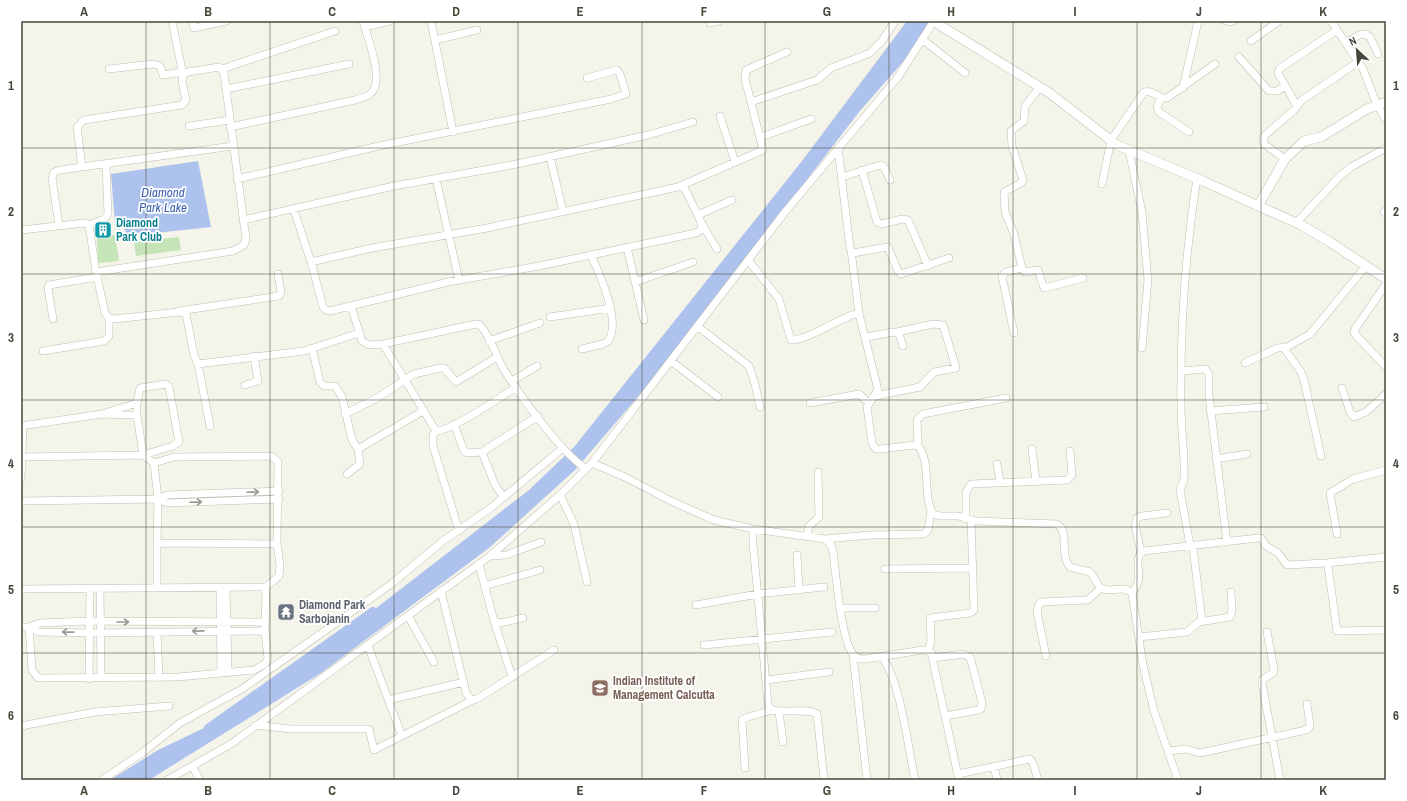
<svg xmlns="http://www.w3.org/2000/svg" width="1407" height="801" font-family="'Archivo Narrow',sans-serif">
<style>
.green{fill:#c5e5b8}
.water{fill:#adc2ec}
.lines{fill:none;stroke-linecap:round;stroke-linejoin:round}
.canal{stroke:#adc2ec;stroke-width:8}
.minor-casing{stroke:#c0beae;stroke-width:8}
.tertiary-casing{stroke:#c0beae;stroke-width:10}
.minor{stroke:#fff;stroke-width:7}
.tertiary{stroke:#fff;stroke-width:9}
.oneway{stroke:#9a9993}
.grid{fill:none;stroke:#48463a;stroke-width:1;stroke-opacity:0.55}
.labels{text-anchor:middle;stroke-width:3.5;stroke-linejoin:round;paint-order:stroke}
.culture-label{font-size:12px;font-weight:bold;fill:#0d838f;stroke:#fff;text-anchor:start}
.worship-label{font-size:12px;font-weight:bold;fill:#5b616d;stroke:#fff;text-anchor:start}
.education-label{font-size:12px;font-weight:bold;fill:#785e54;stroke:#fff;text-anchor:start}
.water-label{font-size:13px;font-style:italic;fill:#395fae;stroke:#fff}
.neatline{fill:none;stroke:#48463a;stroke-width:1.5}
.grid-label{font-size:13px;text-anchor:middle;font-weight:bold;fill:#48463a}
</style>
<rect width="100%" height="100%" fill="#f4f4eb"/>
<!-- green -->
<path class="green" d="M115,235L119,261L98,263L97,237Z
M179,237L181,250L136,256L134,242Z"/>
<!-- water -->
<path class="water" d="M907,21H930L910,54L859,112L660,371L575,470L489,548L321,673L149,780H110L158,750L229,716L318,653L529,490L574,447L802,161Z
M198,161L211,227L127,236L124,227L115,224L111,174Z"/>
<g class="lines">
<!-- canal -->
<path class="canal" d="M208,728L373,611"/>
<defs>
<path id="minor" d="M172,21L183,75
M192,21L194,28L226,21
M431,21L453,132
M1226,21L1229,22L1233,21
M1331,21L1363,69L1377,105L1386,120
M710,23L719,21
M365,27L390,21
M922,39L965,73
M435,40L477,30
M1251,41L1279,21
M1346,43L1359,35L1365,34L1370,37L1378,54
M1239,57L1269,91H1277L1285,86
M109,69L153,64L160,66L163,75L182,72
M222,69L335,31
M1040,87L1025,106L1024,121L1011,131L1012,146L1023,180L1021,183L1004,192L1005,212L1014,234L1022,268L1025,272L1038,270L1044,288L1083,278
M1183,88L1198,21
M226,89L349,64
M1161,98L1157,107L1159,112L1189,132
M751,102L745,79L746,70L787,52
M1297,106L1278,73L1279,69L1337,30
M720,116L735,162
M189,126L230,120
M230,127L355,100C360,98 367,97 370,94C386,82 367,37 363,21
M761,137L811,119
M838,148L850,248L853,253L888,247L898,271L901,274L949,258
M1129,151L1142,212L1148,280L1142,348
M550,157L563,211
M1285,159L1264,144L1263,137L1293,111L1302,100L1358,62
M862,170L877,222L882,224L902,219L908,220L928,266
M842,177L880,165L884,167L890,180
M1197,178C1185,254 1180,329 1181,406C1181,430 1185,454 1184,479L1180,490L1190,545L1193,548L1202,621
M237,179L379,146L611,99L626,94L620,74L617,70L587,78
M436,179L459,280
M1102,184L1111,140L1144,92C1152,89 1159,99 1167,98L1215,64
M294,210L311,262L372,248L487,228L678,187L763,150L751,102L817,80L831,68L870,53L882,41L895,21
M1384,212L1386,210
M698,215L732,200
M243,220L394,186L512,165L648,135L693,122
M1296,223L1339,177L1351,167L1386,148
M702,224L717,249
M89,225L104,219L108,214L106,164
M59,226L52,178L54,172L60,170L233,146
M21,230L85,223L89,225L96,272L233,251L244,245L246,239L224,73L219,67L188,72L183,75L182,81L186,100L182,105L84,120L77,127L82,167
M627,247L644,320
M851,250L859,314
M748,260L779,299L791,340C809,341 850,311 859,314L878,390L867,407L872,443L876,449H881L914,445L918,446C932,462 922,496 933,514L940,516H958L976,521L1057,524C1070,532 1059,555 1070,567L1090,572C1094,576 1096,584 1101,588C1110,594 1123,584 1132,593L1143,665L1154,711L1178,780
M311,262L323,307L326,310L330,311L448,282L539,266L696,233L701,230L702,224L683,185
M96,272L105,313L109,318L114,319L179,312L186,314L194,355L198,364L304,351L359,333
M635,282L693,262
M1386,284L1355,329L1354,333L1386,367
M351,306L362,341L369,345L383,344L436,431C451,431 501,397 516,387
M179,311L279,296L281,292L278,274
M550,317L611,308
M53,319L48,288L49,285L97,277
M697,326L749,366L755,384L760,407
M1014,333L1002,276L1006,272L1022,268
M866,337L894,332L899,334L903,346
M489,341L540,323
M383,344L476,324L480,325C491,337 496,356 504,370C521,397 560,451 586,469
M1283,347L1301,372L1304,380L1321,456
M312,348L320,382L324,386H335L342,397L352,440L358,449L423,411
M582,349L603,344L608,341C622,322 599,273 591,255
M43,351L104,341L109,336V318
M671,361L718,397
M1245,363L1277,348L1287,347L1310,334L1366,266
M198,364L210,426
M1182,371L1205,369L1209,374V396L1227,542
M512,381L537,366
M245,385L258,381L254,356
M1342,388L1350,412L1354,417L1366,412L1386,394
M875,396L920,387L934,372L956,368L943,325L933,324L897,332
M137,403V415L143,455L154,463L158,499
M810,403L859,394L869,403
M1210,411L1264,407
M345,414L377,398L414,374L440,368H444L456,382L497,357
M454,424L464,451L467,453L482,452L495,485L504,497
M21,426L102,414L137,415
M436,431L433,435V446L459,531
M918,446L917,420L923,414L1006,398
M1032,449L1036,481
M482,452L538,416
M21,457L143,455L173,446L179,442L169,387L166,384L140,388L137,403L102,414
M1216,459L1247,454
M154,463L174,457L271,456L278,462L277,544
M592,463L627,478L671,501L714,520L753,529L825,539L831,545L833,552C836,572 841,643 854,655C857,659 861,659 865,659L923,650L931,652L959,780
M997,464L1000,482
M347,474L360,464L358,449
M21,478L23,425
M560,495L574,524L587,582
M158,499L167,503L279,499
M158,499L167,495L279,491
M21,501L158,499L157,543L277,544L280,565L279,576L266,587L265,631L268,659L265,664L254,670L178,677L38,678L32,670L29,627
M966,519V492L971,484L1067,480L1072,475L1070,451
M753,529V544L768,704L772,710C784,713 809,708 817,714L824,780
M1337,534L1330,493L1353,479L1386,470
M807,535L809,526L819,517L818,472
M825,539L871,535L924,534L928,530L931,511
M1141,553L1135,525L1137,518L1142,516L1167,513
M797,555L799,590
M490,556L506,555L541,542
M1326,563L1386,557
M479,564L494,621L500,623L523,618
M885,569L973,568
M484,586L540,570
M220,587L221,673
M226,587L228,673
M100,588L101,678
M157,588V543
M21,589L266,587
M441,591L466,693L471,700L477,699L554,650
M1132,593C1134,590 1137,586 1138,582C1141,572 1133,557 1144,551L1258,538H1261L1266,546L1278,553L1287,565L1326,563L1328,566L1337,631L1386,630
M696,605L758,594L824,587
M841,608H875
M408,616L434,662
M494,621L512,677
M21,627H29L39,632L89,633L265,631
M29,627L40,623L89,621L265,622
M157,632L159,678
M1267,632L1274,669L1273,673L1262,680V683L1280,780
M1139,637L1187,632L1199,622L1230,617L1232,610L1231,592
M704,645L832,632
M368,646L402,736
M928,650L931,642L930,618L970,613L974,610L971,520
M853,655L867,780
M1046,656L1037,612L1039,604L1042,602L1088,600L1101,588
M882,657C901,683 908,747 915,780
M933,658L963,654L970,657L982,702L981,709L978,710L945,716
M89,679L90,588
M766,680L829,672
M388,700L464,682
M779,712L783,742
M256,725L291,729H369L374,750L473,700
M21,726L95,712L169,706
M1169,751L1186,749L1200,753L1205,752L1306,730L1309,728L1310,725L1307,704
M192,766L200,780
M994,766L997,780
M745,768L742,720L748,717L772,710
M958,774L1030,759L1033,763L1038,780
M102,780L142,753L180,723L242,689L390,585L443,541L492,507L563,448
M167,780L231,744L490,556L560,495L592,463L785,212L898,77L934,21"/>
<path id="tertiary" d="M933,21L1048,92L1117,145L1203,181L1301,225L1330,242L1386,279
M1258,206L1285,159L1304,141L1321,137L1367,109L1386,102"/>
</defs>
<!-- minor casing -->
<use href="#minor" class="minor-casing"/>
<!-- tertiary casing -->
<use href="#tertiary" class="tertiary-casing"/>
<!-- minor -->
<use href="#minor" class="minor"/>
<!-- tertiary -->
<use href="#tertiary" class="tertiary"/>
</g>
<!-- one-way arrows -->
<defs><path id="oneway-shaft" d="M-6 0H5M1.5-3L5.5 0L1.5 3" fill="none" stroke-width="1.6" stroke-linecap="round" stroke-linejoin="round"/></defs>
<g class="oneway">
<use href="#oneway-shaft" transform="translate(253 492) rotate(-2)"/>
<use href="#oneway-shaft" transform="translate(196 502) rotate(-2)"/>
<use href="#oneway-shaft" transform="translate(123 622)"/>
<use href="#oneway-shaft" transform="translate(198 631) rotate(179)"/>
<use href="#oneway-shaft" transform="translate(68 632) rotate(-179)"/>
</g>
<!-- grid -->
<path class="grid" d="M146,21V780M270,21V780M394,21V780M518,21V780M642,21V780M765,21V780M889,21V780M1013,21V780M1137,21V780M1261,21V780M21,148H1386M21,274H1386M21,400H1386M21,527H1386M21,653H1386"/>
<!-- icons -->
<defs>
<symbol id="building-square" viewBox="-11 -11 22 22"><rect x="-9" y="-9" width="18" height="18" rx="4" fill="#0f9aa8" stroke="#fff"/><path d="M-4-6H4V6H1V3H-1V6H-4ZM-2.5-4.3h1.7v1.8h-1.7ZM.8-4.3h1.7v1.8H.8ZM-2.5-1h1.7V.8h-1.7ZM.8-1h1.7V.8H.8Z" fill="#fff"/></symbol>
<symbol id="temple-square" viewBox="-11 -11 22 22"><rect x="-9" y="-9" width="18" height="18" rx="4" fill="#6b7280" stroke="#fff"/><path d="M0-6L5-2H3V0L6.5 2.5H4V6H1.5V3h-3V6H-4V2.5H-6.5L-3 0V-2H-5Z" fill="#fff"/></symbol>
<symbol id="university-square" viewBox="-11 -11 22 22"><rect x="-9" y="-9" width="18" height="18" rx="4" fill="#8d6e63" stroke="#fff"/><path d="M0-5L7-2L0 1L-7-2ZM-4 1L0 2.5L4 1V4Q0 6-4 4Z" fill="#fff"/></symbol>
</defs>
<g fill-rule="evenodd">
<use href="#building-square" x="93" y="220" width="20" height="20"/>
<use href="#temple-square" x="276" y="602" width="20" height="20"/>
<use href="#university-square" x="590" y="678" width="20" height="20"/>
</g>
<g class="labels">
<!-- culture labels -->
<g class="culture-label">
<text x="116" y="227">Diamond<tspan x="116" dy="14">Park Club</tspan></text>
</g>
<!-- worship labels -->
<g class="worship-label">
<text x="299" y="609">Diamond Park<tspan x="299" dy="14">Sarbojanin</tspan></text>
</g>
<!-- education labels -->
<g class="education-label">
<text x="613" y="685">Indian Institute of<tspan x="613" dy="14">Management Calcutta</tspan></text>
</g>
<!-- water labels -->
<g class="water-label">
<text x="163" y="197">Diamond<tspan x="163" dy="15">Park Lake</tspan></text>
</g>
</g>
<!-- border -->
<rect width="1407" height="801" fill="none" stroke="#ffffff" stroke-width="44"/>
<!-- north arrow -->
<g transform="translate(1357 50) rotate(334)" stroke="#ffffff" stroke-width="3" paint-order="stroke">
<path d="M0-3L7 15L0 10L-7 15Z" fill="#48463a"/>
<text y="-6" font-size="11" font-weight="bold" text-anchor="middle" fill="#48463a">N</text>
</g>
<rect x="22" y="22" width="1363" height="757" class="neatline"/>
<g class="grid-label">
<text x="84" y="16">A</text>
<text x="208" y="16">B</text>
<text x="332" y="16">C</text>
<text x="456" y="16">D</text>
<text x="580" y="16">E</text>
<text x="704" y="16">F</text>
<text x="827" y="16">G</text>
<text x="951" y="16">H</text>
<text x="1075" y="16">I</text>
<text x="1199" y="16">J</text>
<text x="1323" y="16">K</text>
<text x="11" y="90">1</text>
<text x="1396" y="90">1</text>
<text x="11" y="216">2</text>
<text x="1396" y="216">2</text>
<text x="11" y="342">3</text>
<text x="1396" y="342">3</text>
<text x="11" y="468">4</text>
<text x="1396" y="468">4</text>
<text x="11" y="594">5</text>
<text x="1396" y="594">5</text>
<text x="11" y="720">6</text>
<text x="1396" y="720">6</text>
<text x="84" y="795">A</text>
<text x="208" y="795">B</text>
<text x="332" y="795">C</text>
<text x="456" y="795">D</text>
<text x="580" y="795">E</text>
<text x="704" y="795">F</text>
<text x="827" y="795">G</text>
<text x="951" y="795">H</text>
<text x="1075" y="795">I</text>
<text x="1199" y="795">J</text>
<text x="1323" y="795">K</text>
</g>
</svg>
